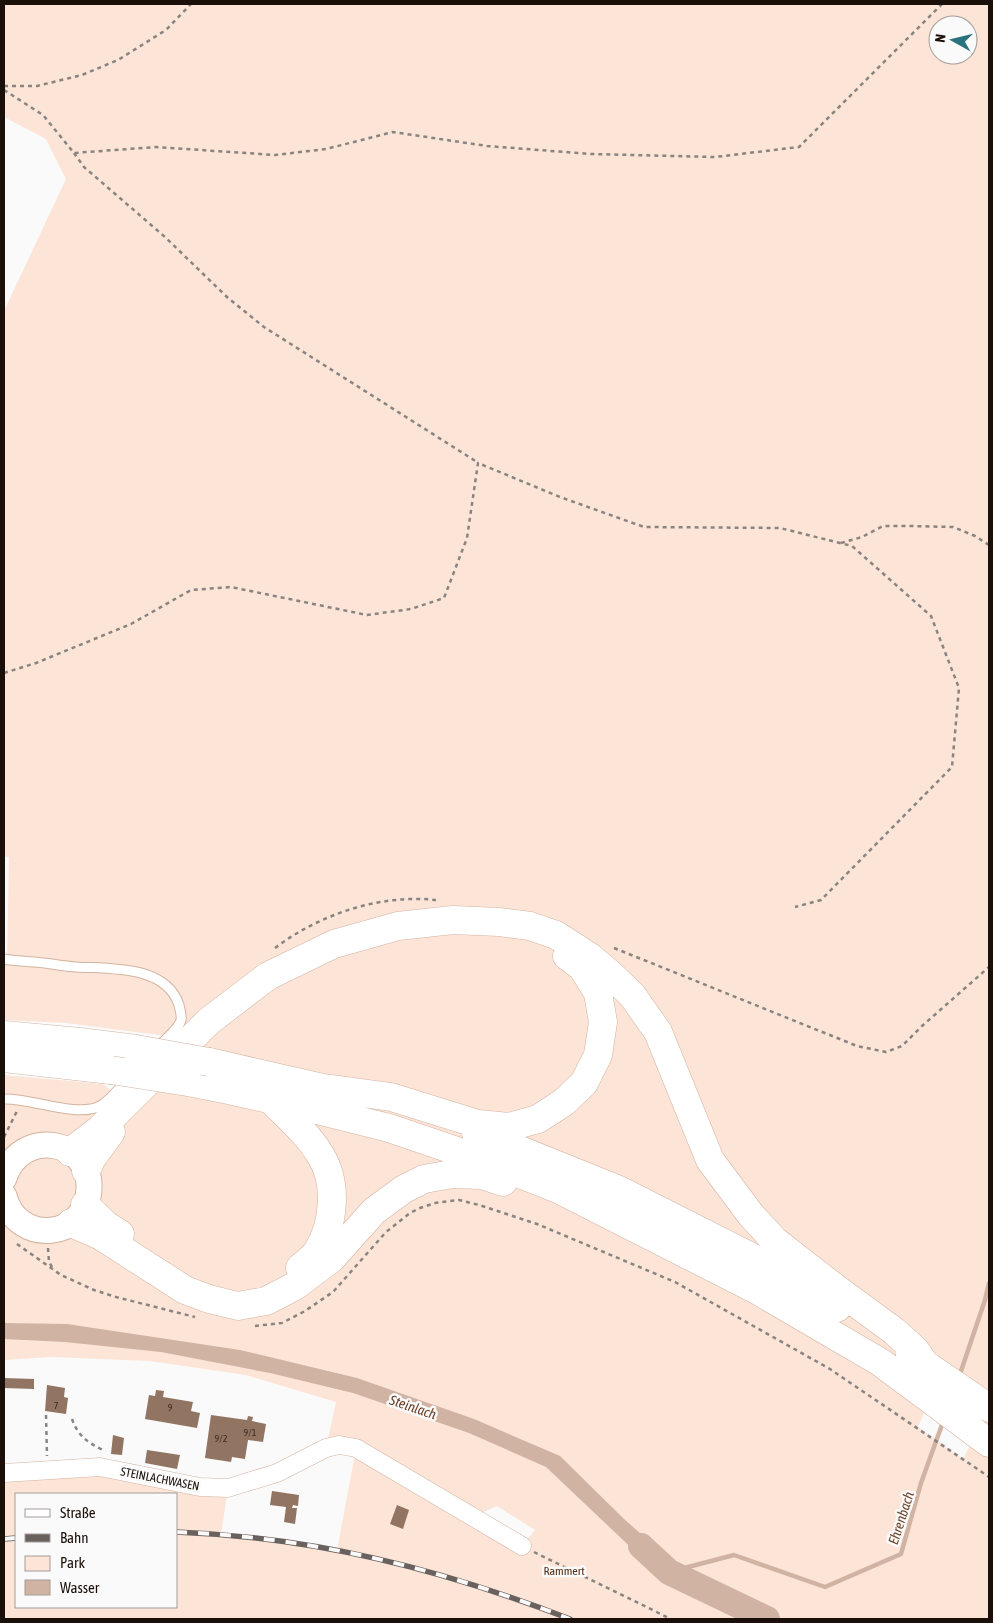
<svg xmlns="http://www.w3.org/2000/svg" width="993" height="1623" font-family="'Asap Condensed',sans-serif">
<style>
.green{fill:#fce4d7;fill-rule:evenodd}
.water{fill:#d0b3a2}
.lines{fill:none;stroke-linecap:round;stroke-linejoin:round}
.stream{stroke:#d0b3a2;stroke-width:4.5}
.river{stroke:#d0b3a2;stroke-width:26}
.building{fill:#917462}
.lane-casing{stroke:#d3b3a0;stroke-width:11}
.street-casing{stroke:#d3b3a0;stroke-width:19}
.secondary-casing{stroke:#d3b3a0;stroke-width:27}
.highway-casing{stroke:#d3b3a0;stroke-width:29}
.path{stroke:#8a8481;stroke-width:2.5;stroke-dasharray:4 4;stroke-linecap:butt}
.lane{stroke:#fff;stroke-width:9}
.street{stroke:#fff;stroke-width:18}
.secondary{stroke:#fff;stroke-width:25}
.highway{stroke:#fff;stroke-width:28}
.rail-casing{stroke:#69615d;stroke-width:5.5}
.rail{stroke:#fafafa;stroke-width:4;stroke-dasharray:11;stroke-linecap:butt}
.highway-bridge-casing{stroke:#d3b3a0;stroke-width:29;stroke-linecap:butt}
.highway-bridge{stroke:#fff;stroke-width:28}
.labels{text-anchor:middle;stroke-width:5;stroke-linejoin:round;paint-order:stroke}
.number-label{font-size:10px;fill:#38281f}
.street-label{font-size:12px;fill:#1b0f09;stroke:#fafafa}
.park-label{font-size:12px;fill:#542c11;stroke:#fafafa}
.water-label{font-size:14px;font-style:italic;fill:#6b4026;stroke:#fafafa}
</style>
<rect width="100%" height="100%" fill="#fafafa"/>
<!-- green -->
<path class="green" d="M4,4H989V1408L944,1367L918,1427L963,1459L989,1410V1619H4V1473L100,1467L228,1488L221,1535L283,1542L337,1550L356,1449L326,1448L336,1402L246,1375L150,1361L50,1357L4,1360V1075L103,1084L114,1093L167,1036L66,1023L4,1020V959H7L9,857L4,856V311L66,179L46,139L4,117ZM938,25H968V55H938ZM16,1494H176V1607H16ZM497,1506L535,1530L522,1546L474,1516Z"/>
<!-- water -->
<path class="water" d="M4,1323L67,1324L240,1350L357,1378L474,1419L560,1456L624,1519L675,1564L660,1575L546,1467L469,1433L353,1393L270,1373L161,1352L65,1342L4,1339Z"/>
<g class="lines">
<!-- stream -->
<path class="stream" d="M959,1377L985,1300L989,1283
M669,1572L734,1555L825,1587L901,1554L921,1483L943,1422
M759,1619L760,1616"/>
<!-- river -->
<path class="river" d="M641,1546L669,1572L767,1619"/>
</g>
<!-- building -->
<path class="building" d="M4,1378L34,1379V1389L4,1388Z
M47,1385L65,1388L64,1397L68,1398L66,1414L45,1411Z
M156,1390L164,1391L163,1397L193,1402L191,1411L200,1413L197,1428L145,1419L149,1395L155,1396Z
M211,1415L247,1420L248,1416L253,1417L252,1421L266,1424L263,1442L248,1440L245,1459L232,1457L231,1462L205,1458Z
M113,1435L124,1438L122,1455L111,1454Z
M147,1450L180,1455L177,1469L145,1463Z
M272,1491L299,1495L298,1506L293,1505L292,1508H297L295,1524L284,1522L286,1507L270,1505Z
M397,1505L409,1510L403,1529L390,1524Z"/>
<g class="lines">
<defs>
<path id="lane" d="M4,959C14,961 24,961 34,962C48,963 62,966 76,967C110,969 166,965 179,1005C180,1010 182,1016 181,1020C179,1029 162,1042 156,1049
M4,1099C31,1098 77,1118 100,1106C111,1100 120,1087 128,1078"/>
<path id="street" d="M4,1473L100,1467L200,1487L228,1488L277,1473L326,1448L339,1445L356,1448L522,1546"/>
<path id="secondary" d="M4,1178C20,1127 91,1139 89,1188C88,1239 17,1247 4,1196"/>
<path id="highway" d="M4,1035L80,1042L136,1049
M4,1058L111,1070
M209,1062L349,1094
M188,1082L229,1090L313,1109L389,1128L489,1162L558,1189L755,1289L880,1362L989,1443
M332,1089L391,1097L478,1124L509,1127L538,1119L564,1102L584,1083L598,1055L603,1022L598,993L582,967L567,956
M270,1099C288,1117 308,1134 321,1156C338,1184 334,1225 317,1252C313,1258 305,1263 300,1268
M476,1133L495,1140L619,1190L769,1266L837,1308
M70,1152L100,1129L209,1021L268,976L334,944L398,926L453,920L499,922L530,926L556,935L590,957L610,974L632,995L658,1032L710,1160L751,1215L775,1241L834,1287L894,1331L915,1350L925,1364
M86,1171L92,1158L111,1132
M85,1205L106,1225L120,1234
M71,1223L101,1236L185,1290L209,1299L238,1306L266,1301L295,1286L331,1259L374,1211L404,1189L424,1179L452,1174L482,1175L503,1182
M910,1354L989,1408"/>
</defs>
<!-- lane casing -->
<use href="#lane" class="lane-casing"/>
<!-- street casing -->
<use href="#street" class="street-casing"/>
<!-- secondary casing -->
<use href="#secondary" class="secondary-casing"/>
<!-- highway casing -->
<use href="#highway" class="highway-casing"/>
<!-- path -->
<path class="path" d="M4,86H37L82,75L118,60L166,30L191,4
M4,90L43,115L74,153L156,147L275,155L326,149L393,132L487,146L591,154L715,157L799,147L942,4
M74,153L84,167L165,237L228,298L264,327L477,462
M841,543L862,537L883,526H909L953,527L975,536L989,545
M4,673L36,663L131,624L191,590L231,587L367,615L411,609L444,598L467,538L478,463L560,497L644,527L780,528L852,546L931,616L959,688L952,767L821,900L795,907
M275,948C320,914 380,894 436,900
M614,948L857,1046L886,1052L902,1046L922,1026L989,967
M4,1137L17,1111
M17,1244L61,1275L94,1290L116,1297L195,1317
M48,1248L49,1262L52,1267
M255,1326L282,1323L305,1311L333,1292L386,1232L410,1213L420,1208L435,1203L459,1200L479,1205L537,1224L675,1282L830,1369L989,1477
M46,1415L47,1456
M72,1419C78,1436 87,1442 103,1450
M534,1552L671,1619"/>
<!-- lane -->
<use href="#lane" class="lane"/>
<!-- street -->
<use href="#street" class="street"/>
<!-- secondary -->
<use href="#secondary" class="secondary"/>
<!-- highway -->
<use href="#highway" class="highway"/>
<defs>
<path id="rail" d="M176,1532C314,1537 441,1569 570,1619
M4,1539L16,1538"/>
</defs>
<!-- rail casing -->
<use href="#rail" class="rail-casing"/>
<!-- rail -->
<use href="#rail" class="rail"/>
<defs>
<path id="highway-bridge" d="M136,1049L209,1062
M111,1070L188,1082"/>
</defs>
<!-- highway-bridge casing -->
<use href="#highway-bridge" class="highway-bridge-casing"/>
<!-- highway-bridge -->
<use href="#highway-bridge" class="highway-bridge"/>
</g>
<g class="labels">
<!-- number labels -->
<g class="number-label">
<text x="56" y="1409">7</text>
<text x="170" y="1411">9</text>
<text x="250" y="1436">9/1</text>
<text x="221" y="1442">9/2</text>
</g>
<!-- street labels -->
<g class="street-label">
<text transform="translate(160 1479) rotate(11)" y="4">STEINLACHWASEN</text>
</g>
<!-- park labels -->
<g class="park-label">
<text x="564" y="1575">Rammert</text>
</g>
<!-- water labels -->
<g class="water-label">
<text transform="translate(413 1407) rotate(19)" y="5">Steinlach</text>
<text transform="translate(901 1518) rotate(-72)" y="5">Ehrenbach</text>
</g>
</g>
<!-- border -->
<rect width="993" height="1623" fill="none" stroke="#1b0f09" stroke-width="10"/>
<!-- legend -->
<rect x="15" y="1493" width="162" height="115" fill="#fafafa" stroke="#a19c9a"/>
<rect x="25" y="1509" width="25" height="8" fill="#ffffff" stroke="#a19c9a"/>
<text x="60" y="1518" font-size="15" fill="#1b0f09">Straße</text>
<rect x="25" y="1534" width="25" height="8" fill="#69615d" stroke="#a19c9a"/>
<text x="60" y="1543" font-size="15" fill="#1b0f09">Bahn</text>
<rect x="25" y="1556" width="25" height="15" fill="#fce4d7" stroke="#a19c9a"/>
<text x="60" y="1568" font-size="15" fill="#1b0f09">Park</text>
<rect x="25" y="1580" width="25" height="15" fill="#d0b3a2" stroke="#a19c9a"/>
<text x="60" y="1593" font-size="15" fill="#1b0f09">Wasser</text>
<!-- north arrow -->
<g transform="translate(953 40) rotate(278)"><circle r="24" fill="#fafafa" stroke="#a19c9a"/>
<path d="M0-4L9 19L0 12L-9 19Z" fill="#2a727d"/>
<text y="-8" font-size="14" font-weight="bold" text-anchor="middle" fill="#1b0f09">N</text>
</g>
</svg>
